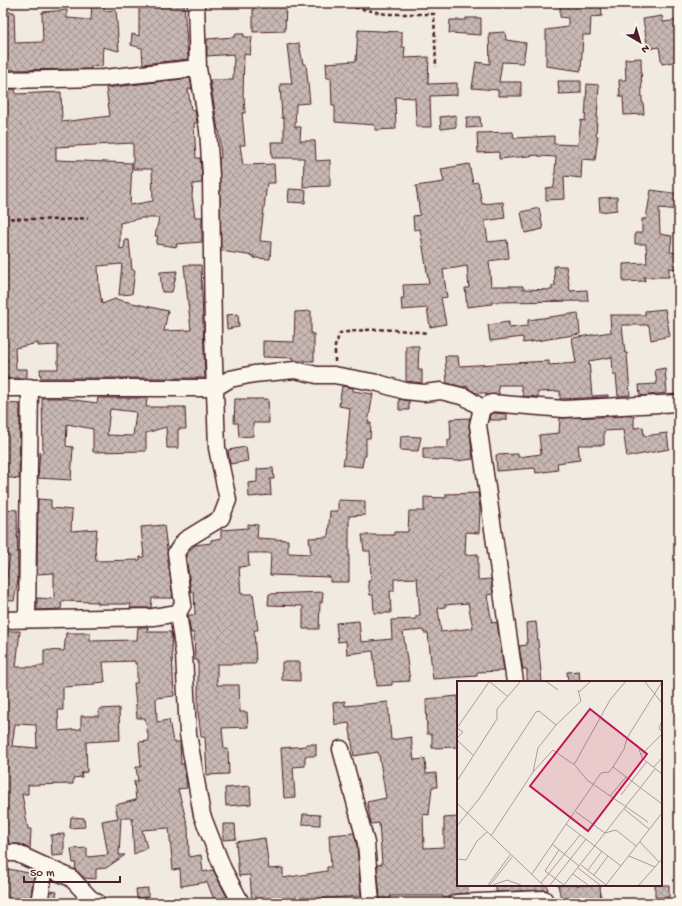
<svg xmlns="http://www.w3.org/2000/svg" width="682" height="906" font-family="'Gochi Hand',sans-serif">
<style>
.building{fill:url(#building-cross-hatch);stroke:#4a1f2b;fill-rule:evenodd}
.lines{fill:none;stroke-linecap:round;stroke-linejoin:round}
.minor-casing{stroke:#4a1f2b;stroke-width:19}
.path{stroke:#4a1f2b;stroke-width:2.5;stroke-dasharray:4 3;stroke-linecap:butt}
.minor{stroke:#fbf7ec;stroke-width:16}
.inset-road{fill:none;stroke:#ae9998;stroke-width:1}
.view{fill:#c2185b;fill-opacity:0.15;stroke:#c2185b;stroke-width:2}
.inset-edge{fill:none;stroke:#4a1f2b;stroke-width:2}
</style>
<defs>
<pattern id="building-cross-hatch" width="8" height="8" patternUnits="userSpaceOnUse"><rect width="8" height="8" fill="#c8b8b3"/><path d="M0 0l8 8M0 8l8-8" fill="none" stroke="#a49592"/></pattern>
</defs>
<rect width="100%" height="100%" fill="#f0eae0"/>
<filter id="ink" filterUnits="userSpaceOnUse"><feTurbulence type="fractalNoise" baseFrequency=".025" numOctaves="2"/><feDisplacementMap in="SourceGraphic" scale="8" xChannelSelector="R" yChannelSelector="G"/><feConvolveMatrix kernelMatrix="1 2 1 2 8 2 1 2 1" color-interpolation-filters="sRGB"/></filter>
<g filter="url(#ink)">
<!-- building -->
<path class="building" d="M92,3H104V11L116,10L119,51L103,47L102,67L91,66V69L3,70V12H14L15,43L43,42L42,12L67,10V18L91,20Z
M139,3H184L188,59L143,64L142,48L131,45L132,34L139,36Z
M253,3H286L285,31L253,32Z
M560,3H570V5L601,3L602,16L591,17L590,35H583L581,71L546,66V30L568,27V18L560,17Z
M662,16L663,22L679,20V43H675L678,61L662,64L659,47L648,49L643,19Z
M466,18H481V35L449,33L450,20H466Z
M358,30L402,32V47H405L404,58L429,57L428,84L457,83V95L430,96L431,127H416L415,98L396,97H395L396,129L375,130V125L335,122V106H332L331,78H327L326,63L356,61Z
M505,32L506,40L526,43L523,63L502,62L499,82H521V96H498V90L472,88L476,62L490,64L489,33Z
M235,34H244V37H252L250,55L244,54L243,97H244L245,113H242L245,145H240L243,165L274,164L275,183H267L260,241L271,242L270,259L254,258V256L221,251L219,158H221L219,130H218L210,80H233L234,54L207,56V39L235,37Z
M299,43L303,64H306L310,103L296,104L295,127H301L300,141H315L316,161L330,160V186L303,187L304,158H272L271,142H284V118H282L280,84H292L287,45Z
M641,58L642,102H643L644,114L624,115L623,97H620L619,80H626L625,59Z
M190,78L192,89H188L191,110L195,109L197,123H194L196,158H200L202,176V183L193,184L192,196L195,217H202V242L176,244L177,247L156,244L158,236H155L159,218H141L120,223V249L124,248L125,240H129L132,270H135L132,294L119,295L122,264L98,266L99,287L102,304L115,299L168,311L164,331L191,330L184,265H201L205,378H41L40,369H58V345L38,346V343L15,348L16,369H27V378H3V363H7L3,340V130H7L4,89H15L16,94L61,92L62,122L110,116L106,88ZM133,143V169H152L153,201L130,205L132,163L56,160V147Z
M558,81H581V93L559,94Z
M587,84L599,85L596,136H598L595,160L582,159L581,178L564,176L565,199L546,200V188L554,187L556,157L538,156V155L499,159V152L478,153L477,133L513,132L514,138L554,136V144L578,145L581,120L585,121Z
M456,115V127L441,129L440,117Z
M467,117H480L481,127L466,128Z
M469,164L473,183L478,182L482,204L503,202L505,218L485,221L488,242L507,240L509,258L489,261L491,286H523V289L552,290V286H555L554,266H566L570,291L587,290L588,301L492,302V304L467,307L465,288H469L467,266L443,270L447,297L441,298L446,324L430,327L427,308L402,310L401,298H404L403,285L429,284L420,229L414,230L413,216L420,215L416,186L444,182L441,169Z
M289,189L306,190L305,203L288,202Z
M651,190L679,194V210L659,208L660,234L672,236L670,252L679,253V269L669,268V277H644L645,281L623,282V264L647,263L646,244H635V233H642V219H646Z
M617,197V210L600,212L599,198Z
M539,208L543,229L525,233L521,212Z
M177,271L172,292H162L160,272Z
M665,309L670,336L651,340L649,325H622L625,353H627L630,395L618,396L616,375H613L612,357L589,361L592,396L608,395V397L560,399V391L538,392V397L523,396L521,385H498L499,394L486,395V393H476L468,388V386L463,387L447,383L445,356H458L459,366L549,361V365L576,363L572,338L611,332L610,315H645V311Z
M311,311V334H314V361H294V358L263,357V341L294,342L295,312Z
M578,313L580,334L523,343V337L490,341L488,325L509,322V328L528,326V320Z
M238,314L239,327L227,329L226,315Z
M406,346H419L418,370H422V383L406,381Z
M665,368L667,393L640,396L639,385L657,384L655,370Z
M342,386L353,388V391L373,394L368,423H371L370,438H366V456H364L362,467L343,465L347,441L350,408L339,406Z
M42,398H61L97,403L98,398H147L146,407H185L186,429H178V448H167L166,427L146,433V451L93,452V429L67,424L66,446L73,447L71,480L38,478L40,452L43,453ZM110,409L136,412L133,436L107,435Z
M235,399H268L269,423H253V436L239,437L238,423H234Z
M399,399L409,401V410H399Z
M3,403L20,404L19,479L3,477Z
M494,413L507,414V420H489L490,415Z
M634,416V428L643,427L644,436L667,433L669,449L627,457L623,430L604,431V445H578L580,460L557,463L558,470L536,473L535,468L497,471L496,455L518,454V457L541,454L539,435L559,433L560,418Z
M470,418L469,426L473,459L457,461L423,459V448H448V440H451L450,419Z
M401,436L421,437L418,451L400,450Z
M246,447L248,461L230,464L228,450Z
M273,468L274,479H270L271,495L249,497L248,483L257,482V469Z
M478,493L480,508L479,533L466,532L465,555L478,554V580L491,579L493,594L487,595L492,623L497,622L504,671L477,672V676L433,679L428,633H424L423,630L403,632L410,681L392,682V685L377,686L373,651L347,654L346,641L338,642L336,623L359,621L361,642L392,639L391,620L416,619V616L420,615L417,578L394,579V591H390L391,613H374L373,595H370L368,581H371L370,551H364L362,535H394V532H408L409,511H424V497L446,498V494ZM468,603L473,628L441,632L438,608L445,607V605Z
M38,499L51,500V508L72,510L71,531L97,529L95,548L96,561L140,560V557H144L141,527L164,525L173,598H152L151,608H130L131,604H98V602L62,601L61,609L37,610V598L54,599V573L37,574Z
M338,500L365,501V515L349,516V582H330V577L270,575L271,553H248L249,566L239,567L241,594H253L258,630H254L256,661L255,664H217V685H239L240,712H247L248,727L222,728L224,749H228L229,774L207,775L205,737H201L198,711V660H195L194,633H191L188,615H195L194,592H191L186,555L195,545L211,543V540L221,538V530L248,528V524L258,525L257,538L288,540V553L311,554L309,538L328,537L330,511H338Z
M3,509L17,510L18,580L14,601L3,600V581H6L10,556H3Z
M323,592L322,603L320,602L319,629H303V606L268,605L269,594Z
M536,622L542,682H527V669H523L519,646L527,645L526,623Z
M138,627H148L147,632H171L174,696L156,698L157,722L169,720L173,742H180L181,764H184L187,788L178,789L188,827L189,857L201,855L203,872L213,870L227,897L215,902L207,882L181,886L180,869L173,870L169,828L142,830L147,848L134,854L132,818H121L119,855H125L106,868L96,869V879L84,878L75,869L76,863H73L71,849L87,848V857L108,855L102,821L118,818L115,805L136,800L134,781H138L136,767H141L139,742L149,741L145,718H137L134,683H137V664H135V661L103,662L105,682L94,683V685L63,687V710H58L59,731L81,729V716H99V709L119,708L120,740L86,742L87,772L81,773L82,777L73,778V784L28,785V794H22L28,829H31L30,849L20,844H9V841L3,840V645H6V631H20L16,667H37V666H44V650L64,651L66,633H90V641L137,640ZM15,724L36,725L37,748L12,746Z
M282,662H300V681L282,680Z
M579,671L580,682H568L567,672Z
M458,696V747L432,748V734H427L426,699Z
M345,701V706L388,702L391,740L411,737L414,760L425,759L426,774L436,773L437,787H432L429,815L423,814L424,848L444,847V818L458,817V885H468V893L455,894L449,897L443,898V896H390V899L380,898L377,865L382,864L379,823L371,824L367,802L386,798L380,761L378,752L354,756L349,723L335,725L333,703Z
M306,744H316V756H305V766L293,767L295,797L284,798L281,748L306,746Z
M250,786L251,804L226,806L225,788Z
M303,814L320,815V825L302,824Z
M71,817L84,818L85,827L70,828Z
M223,824H235L236,839L223,840Z
M354,833L357,845L361,896L252,903L250,875L239,876L236,842L265,838L269,869L283,868V878L327,871V867H331L329,835Z
M64,834V855L52,856L51,835Z
M3,868L34,874L30,903L3,901Z
M496,885H547L548,890L496,892Z
M558,885H600L601,900L584,901V903H562Z
M655,885H669V897L655,898Z
M148,888V897L137,898L136,889Z
M51,891L57,892L54,903H49Z"/>
<g class="lines">
<defs>
<path id="minor" d="M196,3L198,68L208,130L211,176L213,333L217,448L228,500L221,518L185,540L176,553L183,604L178,613L184,654L188,734L202,815L223,869L241,903
M3,80L104,78L198,68
M3,388H215L230,379L254,374L295,370L317,375H334L378,383L405,391L424,393L441,391L465,397L482,408
M27,618L30,387
M3,620L153,617L178,613
M515,682L478,425L482,408L492,403L564,409L679,403
M341,749L366,843L371,903
M3,853H16L71,878L90,898L98,903
M39,903L45,867
M456,903L544,899"/>
</defs>
<!-- minor casing -->
<use href="#minor" class="minor-casing"/>
<!-- path -->
<path class="path" d="M334,3L386,14H434L436,67
M3,218L60,220L88,218
M335,362V346L340,333C372,328 395,329 427,333"/>
<!-- minor -->
<use href="#minor" class="minor"/>
</g>
</g>
<!-- overview -->
<g transform="translate(457 681)">
<rect width="205" height="205" fill="#f0eae0"/>
<path class="inset-road" d="M33,1L50,15M90,1L101,9M188,1L205,22M122,11L133,1M144,38L181,65L185,77L205,93M205,40L202,47L205,51M0,57L6,51L0,47L32,1M0,59L16,74M184,74L205,53M117,83L130,99L191,141M156,86L205,123M197,86L205,77M76,91L96,69L116,83L118,82L153,19L168,1M0,100L40,38V28L63,1M164,114L190,80M153,115L169,96M0,122L86,204M167,128L192,148M119,131L148,152L159,149L179,165M109,143L164,185M0,145L22,118L79,31L82,30L99,44M34,155L76,91L81,67L99,44L124,20L121,9M183,161L202,181M95,163L122,185M102,169L88,190L107,204L198,88M172,175L198,186M0,178L9,179L20,160L30,151M124,184L149,204M121,187L143,204M131,189L145,170M75,193L144,92L152,91L156,86L167,68L170,57L205,1M116,193L131,204M137,194L151,175M84,202L123,154M31,204L53,174M33,204L55,176M36,204L50,199L64,204M93,204L129,158M149,204L205,132M182,204L205,178"/>
<path class="view" d="M133,28L190,73L131,150L73,105Z"/>
<rect width="205" height="205" class="inset-edge"/>
</g>
<!-- margin -->
<rect width="682" height="906" fill="none" stroke="#fbf7ec" stroke-width="16"/>
<rect x="8" y="8" width="666" height="890" fill="none" stroke="#4a1f2b" stroke-width="1.5" filter="url(#ink)"/>
<!-- north arrow -->
<g transform="translate(640 42) rotate(142)" stroke="#fbf7ec" stroke-width="3" paint-order="stroke">
<path d="M0-3L7 15L0 10L-7 15Z" fill="#4a1f2b"/>
<text y="-6" font-size="11" font-weight="bold" text-anchor="middle" fill="#4a1f2b">N</text>
</g>
<!-- scale -->
<path d="M24 876v6h96v-6" fill="none" stroke="#4a1f2b" stroke-width="2"/>
<text x="30" y="876" font-size="12" fill="#4a1f2b" stroke="#fbf7ec" stroke-width="3" paint-order="stroke">50 m</text>
</svg>
